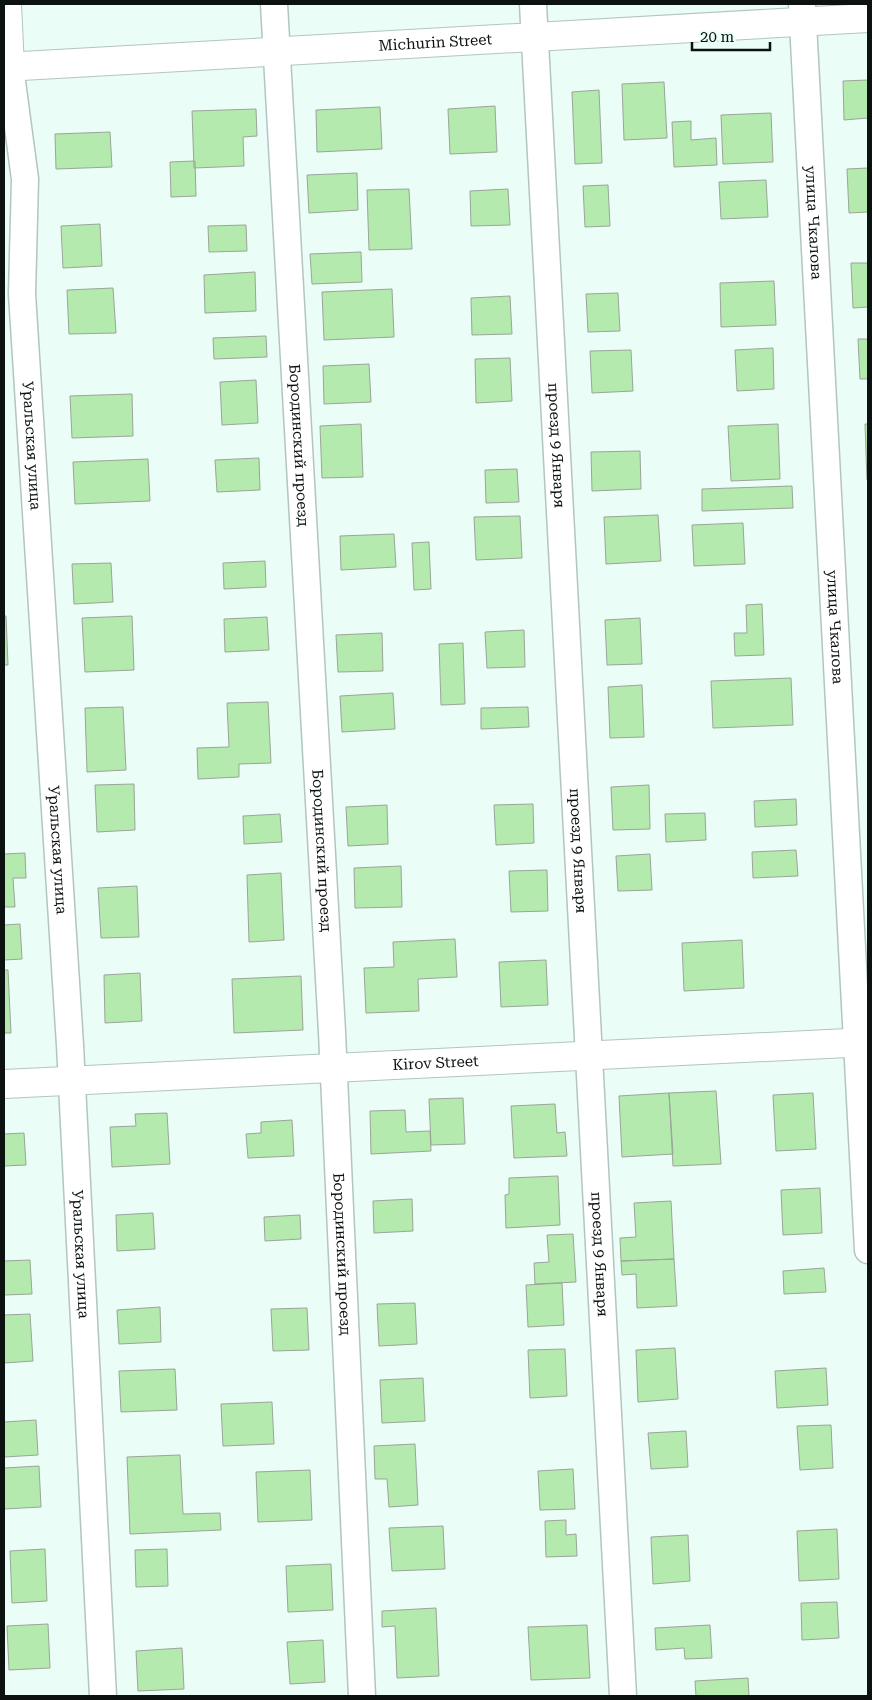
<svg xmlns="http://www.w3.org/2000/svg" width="872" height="1700" font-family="'Roboto Serif',serif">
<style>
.building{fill:#b4eaad;stroke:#9ba599}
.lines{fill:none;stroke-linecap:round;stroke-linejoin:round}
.street-casing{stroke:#b3c5c0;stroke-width:29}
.secondary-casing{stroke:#b3c5c0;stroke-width:30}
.street{stroke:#fff;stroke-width:26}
.secondary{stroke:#fff;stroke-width:28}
.labels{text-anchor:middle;stroke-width:4;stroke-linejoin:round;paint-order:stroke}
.street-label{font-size:15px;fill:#0b1210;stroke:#eafdf7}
</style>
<rect width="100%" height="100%" fill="#eafdf7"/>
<!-- building -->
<path class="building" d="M868,80V118L844,120L843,81Z
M664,82L667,138L624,140L622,84Z
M599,90L602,163L575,164L572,92Z
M495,106L497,152L450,154L448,109Z
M380,107L382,149L317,152L316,110Z
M256,109L257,136L243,137L244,166L194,168L192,111Z
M771,113L773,162L723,164L721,115Z
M691,121V140L716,138L717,165L674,167L672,122Z
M110,132L112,167L56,169L55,134Z
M195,161L196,196L171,197L170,162Z
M868,168V212L849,213L847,169Z
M357,173L358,210L309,213L307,175Z
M766,180L768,217L721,219L719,182Z
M608,185L610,226L585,227L583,186Z
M409,189L412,249L369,250L367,190Z
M508,189L510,225L471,226L470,191Z
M100,224L102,266L63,268L61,226Z
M246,225L247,251L209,252L208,226Z
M361,252L362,282L312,284L310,254Z
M851,263H868V307L853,308Z
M255,272L256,311L205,313L204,275Z
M774,281L776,325L721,327L720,283Z
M113,288L116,333L69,334L67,290Z
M392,289L394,337L324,340L322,292Z
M618,293L620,331L588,332L586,294Z
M510,296L512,334L472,335L471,298Z
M266,336L267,357L214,359L213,338Z
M858,339H868V379H860Z
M773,348L774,389L737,391L735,350Z
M631,350L633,391L592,393L590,351Z
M510,358L512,401L476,403L475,359Z
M369,364L371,402L324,404L323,366Z
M256,380L258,423L222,425L220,382Z
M132,394L133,436L72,438L70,396Z
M361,424L363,477L322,478L320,426Z
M778,424L780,479L731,481L728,426Z
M865,424H868V480H867Z
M640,451L641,489L592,491L591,452Z
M259,458L260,490L217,492L215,460Z
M148,459L150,501L75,504L73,462Z
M517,469L519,502L486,503L485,470Z
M792,486L793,508L702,511V489Z
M658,515L661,561L606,564L604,517Z
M520,516L522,558L476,560L474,517Z
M743,523L745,564L694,566L692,525Z
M394,534L396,567L341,570L340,536Z
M429,542L431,589L414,590L412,543Z
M265,561L266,587L224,589L223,563Z
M111,563L113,602L74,604L72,564Z
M762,604L764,655L735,656L734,633H747L746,605Z
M4,616H6L8,665H4Z
M132,616L134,670L85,672L82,618Z
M267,617L269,650L225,652L224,619Z
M640,618L642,664L607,665L605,620Z
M524,630L525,667L487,668L485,632Z
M382,633L383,671L338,672L336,635Z
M463,643L465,704L441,705L439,644Z
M791,678L793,725L713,728L711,681Z
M642,685L644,737L610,738L608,687Z
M393,693L395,729L342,732L340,696Z
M268,702L271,763L239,764V777L198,779L197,748L229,747L227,703Z
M123,707L126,770L87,772L85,708Z
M528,707L529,727L481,729V708Z
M134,784L135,830L97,832L95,785Z
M649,785L650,829L613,830L611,787Z
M796,799L797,825L755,827L754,801Z
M533,804L534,843L496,845L494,805Z
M387,805L388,844L348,846L346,807Z
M705,813L706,840L666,842L665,814Z
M280,814L282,842L244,844L243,816Z
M796,850L798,876L753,878L752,852Z
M25,853L26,878H13L15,907H4V854Z
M650,854L652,890L618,891L616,856Z
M401,866L402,907L355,908L354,868Z
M547,870L548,911L511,912L509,871Z
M281,873L284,940L249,942L247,875Z
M137,886L139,937L101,938L98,888Z
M20,924L22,959L4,960V925Z
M455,939L457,977L418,979L419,1011L366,1013L364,968L394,967L393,942Z
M742,940L744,988L684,991L682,943Z
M546,960L548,1005L501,1007L499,962Z
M4,970H8L11,1033H4Z
M140,973L142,1021L105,1023L104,975Z
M301,976L303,1030L234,1033L232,979Z
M716,1091L721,1164L673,1166L669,1093Z
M669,1093L673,1154L622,1157L619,1096Z
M813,1093L816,1149L776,1151L773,1095Z
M463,1098L465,1144L431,1145L429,1099Z
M555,1104L557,1133L565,1132L567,1156L514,1158L511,1106Z
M405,1110L406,1132L430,1131L431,1151L371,1154L370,1111Z
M167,1113L170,1164L112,1167L110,1127L136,1126L135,1114Z
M292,1120L294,1156L248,1158L246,1134L261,1133V1122Z
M24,1133L26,1165L4,1166V1134Z
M558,1176L560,1225L506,1228L505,1195L509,1194V1178Z
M820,1188L822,1233L783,1235L781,1190Z
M412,1199L413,1231L374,1233L373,1201Z
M671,1201L674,1259L621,1261L620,1238L636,1237L634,1203Z
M153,1213L155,1249L117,1251L116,1215Z
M300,1215L301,1239L265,1241L264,1217Z
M573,1234L576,1282L535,1284L534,1263L549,1262L547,1235Z
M674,1259L677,1306L637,1308L636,1274L622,1275L621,1261Z
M30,1260L32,1294L4,1295V1261Z
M824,1268L826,1292L784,1294L783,1271Z
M562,1283L564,1325L528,1327L526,1285Z
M415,1303L417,1344L379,1346L377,1304Z
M160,1307L161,1342L119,1344L117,1310Z
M307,1308L309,1350L273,1351L271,1309Z
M30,1314L33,1361L4,1363V1315Z
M675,1348L678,1399L638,1402L636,1350Z
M565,1349L567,1396L530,1398L528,1350Z
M826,1368L828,1405L777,1408L775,1371Z
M175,1369L177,1410L121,1412L119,1371Z
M423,1378L425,1421L382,1423L380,1380Z
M272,1402L274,1444L223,1446L221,1404Z
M36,1420L38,1455L4,1457V1422Z
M831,1425L833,1468L800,1470L797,1426Z
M686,1431L688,1467L651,1469L648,1433Z
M415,1444L418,1505L389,1507L387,1479H375L374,1446Z
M180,1455L183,1514L220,1513L221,1530L130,1534L127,1457Z
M39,1466L41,1507L4,1509V1468Z
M573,1469L575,1509L540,1510L538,1471Z
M310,1470L312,1520L258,1522L256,1472Z
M566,1520V1535L576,1534L577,1556L546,1557L545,1521Z
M443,1526L445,1569L392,1571L389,1528Z
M837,1529L839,1579L799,1581L797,1531Z
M688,1535L690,1581L653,1584L651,1537Z
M45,1549L47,1601L12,1603L10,1551Z
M167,1549L168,1586L136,1587L135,1550Z
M331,1564L333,1610L288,1612L286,1566Z
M837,1602L839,1638L802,1640L801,1603Z
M436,1608L439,1676L397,1678L395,1626L382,1627V1611Z
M48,1624L50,1668L9,1670L7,1626Z
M587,1625L590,1678L531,1680L528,1627Z
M710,1625L712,1658L685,1659L684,1648L656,1650L655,1628Z
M323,1640L325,1682L290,1684L287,1642Z
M182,1648L184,1689L138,1691L136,1651Z
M748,1678L749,1696H696L695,1681Z"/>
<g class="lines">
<defs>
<g id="street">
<path id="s1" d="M274,4L332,1032L362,1696"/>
<path id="s2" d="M533,4L623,1696"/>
<path id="s3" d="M802,4L868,1250"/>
<path id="s4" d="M10,67L25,179L22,294L70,1045L103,1696"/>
</g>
<g id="secondary">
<path d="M7,4L10,67"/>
<path id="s5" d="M4,67L868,18"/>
<path id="s6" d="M4,1084L868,1042"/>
</g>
</defs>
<!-- street casing -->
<use href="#street" class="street-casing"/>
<!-- secondary casing -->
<use href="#secondary" class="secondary-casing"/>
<!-- street -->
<use href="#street" class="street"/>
<!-- secondary -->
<use href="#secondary" class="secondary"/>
</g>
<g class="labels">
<!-- street labels -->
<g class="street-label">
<text dy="5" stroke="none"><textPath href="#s5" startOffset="432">Michurin Street</textPath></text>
<text dy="5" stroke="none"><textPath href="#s3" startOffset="219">улица Чкалова</textPath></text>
<text dy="5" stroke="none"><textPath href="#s4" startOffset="380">Уральская улица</textPath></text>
<text dy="5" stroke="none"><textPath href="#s1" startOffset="442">Бородинский проезд</textPath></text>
<text dy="5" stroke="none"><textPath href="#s2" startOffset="442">проезд 9 Января</textPath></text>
<text dy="5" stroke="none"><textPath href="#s3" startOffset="624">улица Чкалова</textPath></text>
<text dy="5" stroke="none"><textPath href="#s4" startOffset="785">Уральская улица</textPath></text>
<text dy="5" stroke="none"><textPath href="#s1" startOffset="848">Бородинский проезд</textPath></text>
<text dy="5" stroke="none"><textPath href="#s2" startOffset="848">проезд 9 Января</textPath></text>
<text dy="5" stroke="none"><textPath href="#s6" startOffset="432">Kirov Street</textPath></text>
<text dy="5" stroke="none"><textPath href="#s4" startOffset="1190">Уральская улица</textPath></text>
<text dy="5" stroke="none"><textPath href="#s1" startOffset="1252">Бородинский проезд</textPath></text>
<text dy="5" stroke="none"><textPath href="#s2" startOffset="1252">проезд 9 Января</textPath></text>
</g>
</g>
<!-- border -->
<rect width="872" height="1700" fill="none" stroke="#0b1210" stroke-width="10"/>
<!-- scale -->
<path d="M692 42v8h78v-8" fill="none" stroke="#0b1210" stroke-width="2.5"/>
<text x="700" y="42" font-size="15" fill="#0b1210" stroke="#eafdf7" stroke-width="4" paint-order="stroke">20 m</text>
</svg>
